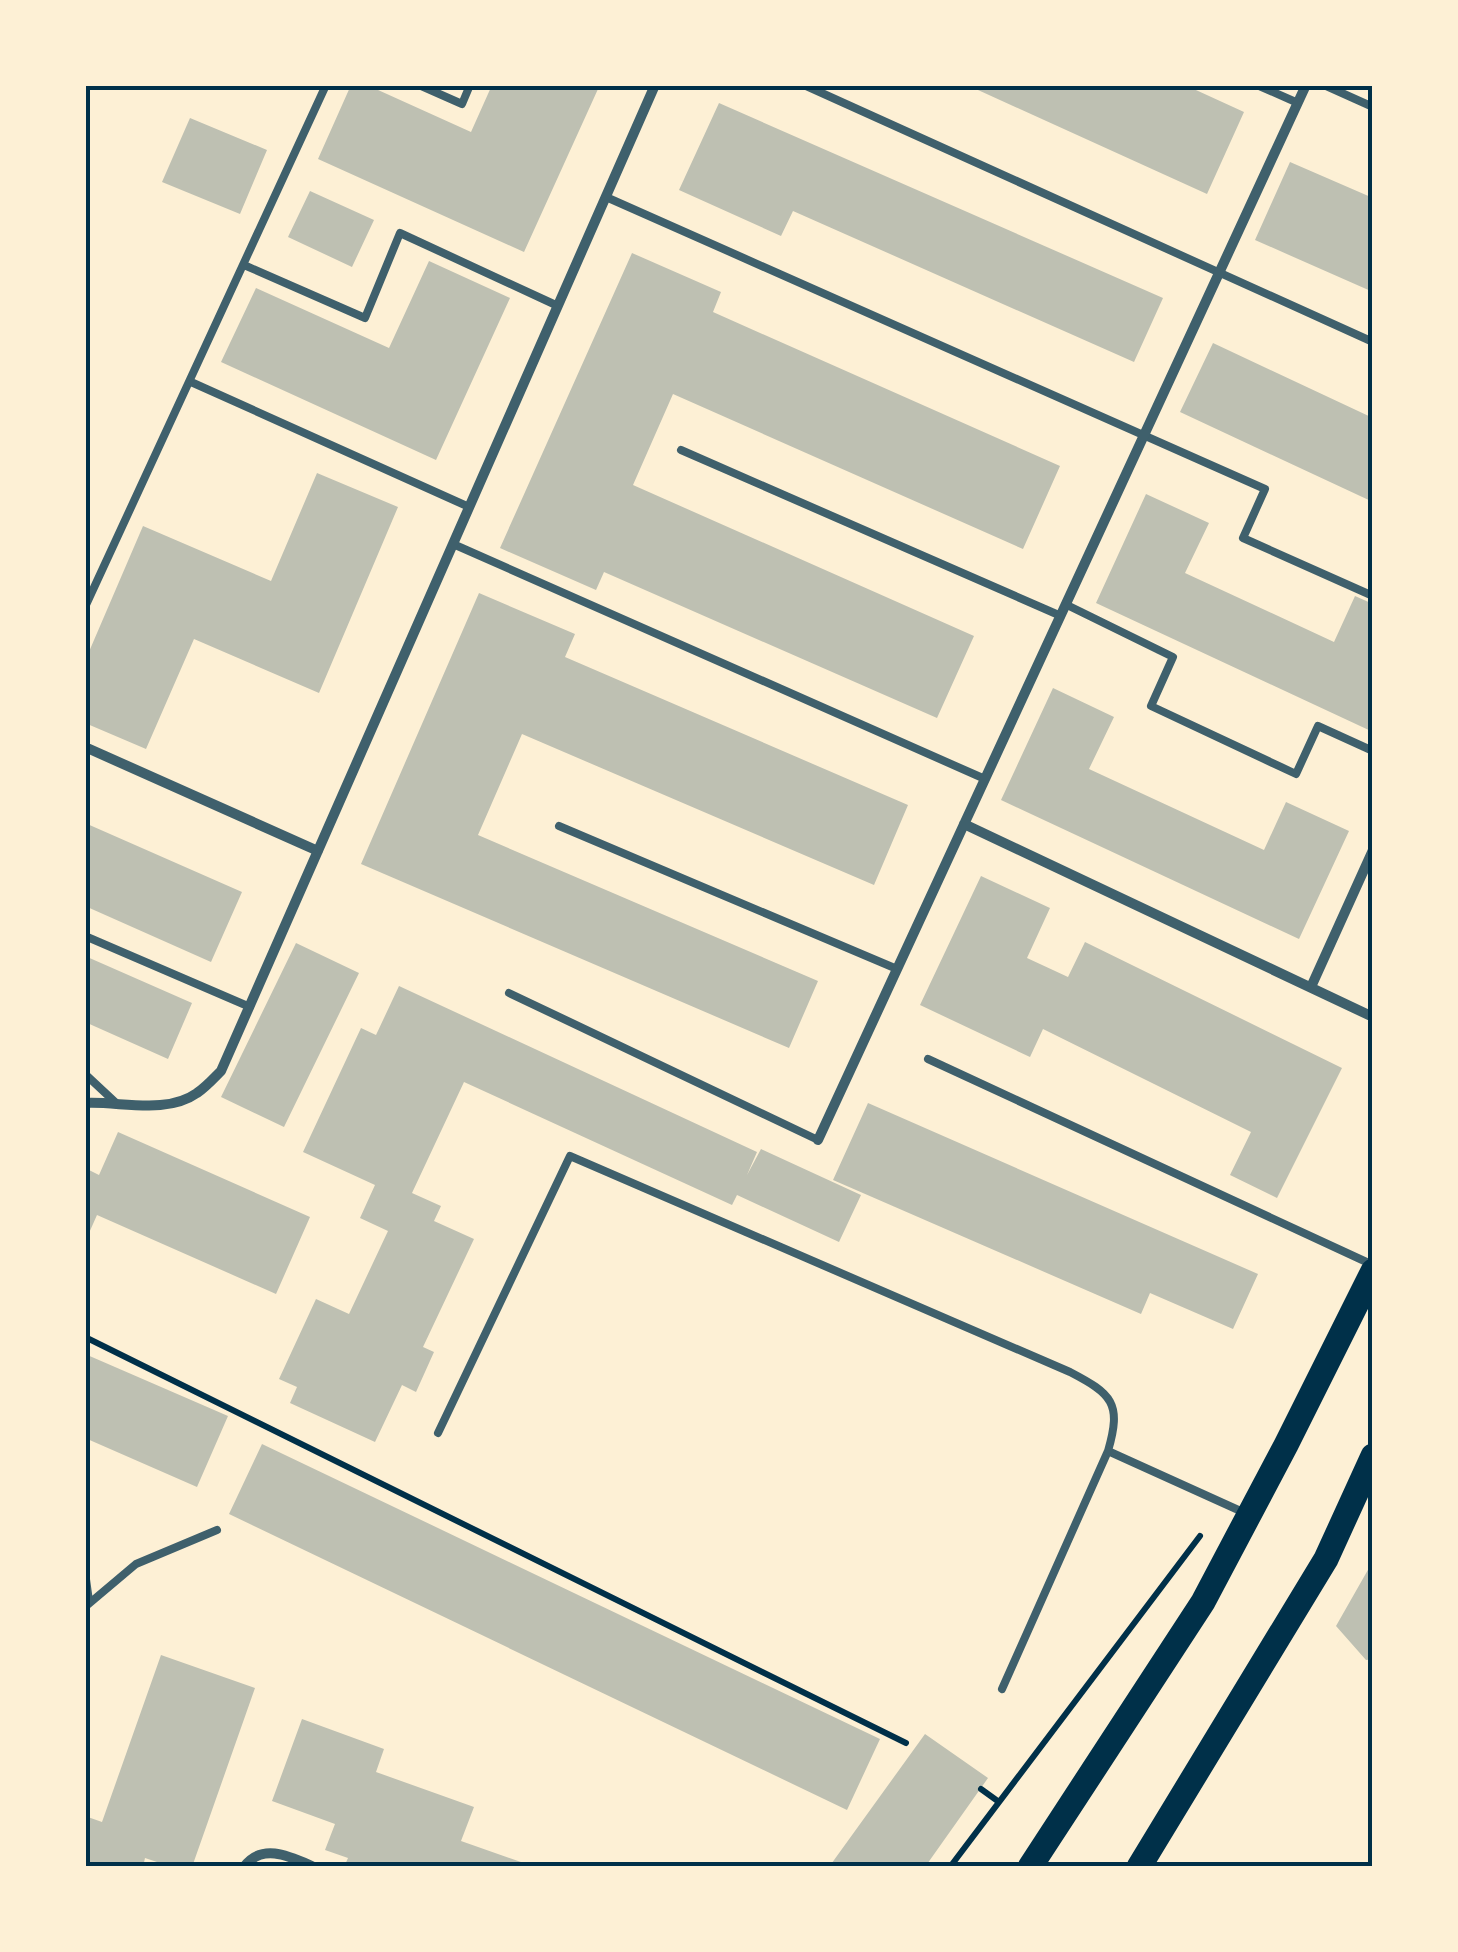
<svg xmlns="http://www.w3.org/2000/svg" width="1458" height="1952" font-family="Lora,serif">
<style>
.building{fill:#bec0b2}
.lines{fill:none;stroke-linecap:round;stroke-linejoin:round}
.path{stroke:#003049;stroke-width:6}
.service{stroke:#3f606c;stroke-width:8}
.minor{stroke:#3f606c;stroke-width:10}
.primary{stroke:#003049;stroke-width:25}
.neatline{fill:none;stroke:#003049;stroke-width:4}
</style>
<rect width="100%" height="100%" fill="#fdf0d5"/>
<!-- building -->
<path class="building" d="M351,85H367L471,132L492,85H590L598,89L524,252L318,159Z
M967,85H1185L1244,112L1207,194Z
M719,103L1163,298L1134,362L793,211L781,236L679,190Z
M190,118L267,150L240,214L162,182Z
M1290,162L1373,198V292L1255,240Z
M310,191L374,220L352,267L288,237Z
M632,253L721,292L713,312L1060,466L1023,549L673,394L633,485L974,636L937,718L604,572L596,590L500,548Z
M429,261L510,298L436,460L221,362L256,288L389,348Z
M1213,343L1373,418V502L1180,412Z
M317,473L398,507L319,693L194,639L146,749L85,723V661L143,526L271,581Z
M1146,494L1209,523L1185,573L1334,642L1355,596L1373,604V732L1096,603Z
M479,593L575,634L565,657L908,805L874,885L522,734L478,835L818,981L789,1048L361,864Z
M1053,688L1114,717L1089,769L1264,850L1286,802L1349,831L1299,939L1001,800Z
M85,823L242,892L211,962L85,906Z
M981,876L1050,908L1027,958L1068,977L1085,942L1342,1068L1277,1198L1230,1175L1251,1132L1043,1029L1030,1057L920,1005Z
M296,943L359,973L284,1127L221,1097Z
M85,956L192,1003L168,1059L85,1022Z
M399,986L757,1152L747,1175L761,1149L861,1195L839,1242L737,1195L732,1205L464,1082L412,1193L441,1206L434,1221L474,1239L423,1347L434,1352L416,1392L402,1385L375,1442L290,1403L297,1387L279,1379L316,1299L349,1314L388,1231L360,1218L375,1185L303,1152L361,1028L376,1035Z
M868,1103L1258,1274L1233,1329L1150,1293L1141,1314L833,1180Z
M118,1132L310,1217L276,1294L97,1215L85,1242V1168L99,1175Z
M85,1354L228,1416L197,1487L85,1438Z
M262,1444L880,1739L847,1810L229,1514Z
M1373,1561V1659L1366,1660L1336,1626Z
M161,1655L255,1688L192,1867H172L145,1858L143,1867H85V1816L102,1822Z
M302,1719L384,1749L376,1772L474,1807L461,1841L521,1862L519,1867H344L348,1858L325,1850L335,1824L272,1801Z
M925,1734L988,1778L925,1867H829Z"/>
<g class="lines">
<!-- path -->
<path class="path" d="M85,1337L906,1743
M981,1789L999,1802
M950,1867L1200,1536"/>
<!-- service -->
<path class="service" d="M419,85L462,104L470,85
M804,85L1373,342
M1257,85L1298,103
M1324,85L1373,107
M606,197L1265,489L1243,538L1373,596
M244,265L365,318L400,233L558,306
M191,382L469,507
M681,450L1061,616
M453,544L985,779
M1067,605L1173,657L1151,706L1296,774L1318,726L1373,751
M85,607L326,85
M559,826L897,969
M85,936L250,1007
M509,993L818,1140
M928,1059L1373,1265
M85,1074L115,1102
M438,1433L570,1156L1070,1372C1112,1394 1122,1403 1108,1451
M85,1572L89,1601
M85,1607L136,1564L217,1530
M1002,1689L1108,1451L1245,1513"/>
<!-- minor -->
<path class="minor" d="M85,747L318,851
M964,824L1373,1017
M1311,987L1373,850
M85,1103C120,1101 166,1115 197,1093C206,1087 214,1078 221,1071L655,85
M818,1140L1306,85
M244,1867C262,1842 291,1857 314,1867"/>
<!-- primary -->
<path class="primary" d="M1030,1867L1203,1602L1286,1445L1373,1271
M1139,1867L1326,1559L1373,1456"/>
</g>
<!-- border -->
<rect width="1458" height="1952" fill="none" stroke="#fdf0d5" stroke-width="175"/>
<rect x="88" y="88" width="1282" height="1776" class="neatline"/>
</svg>
